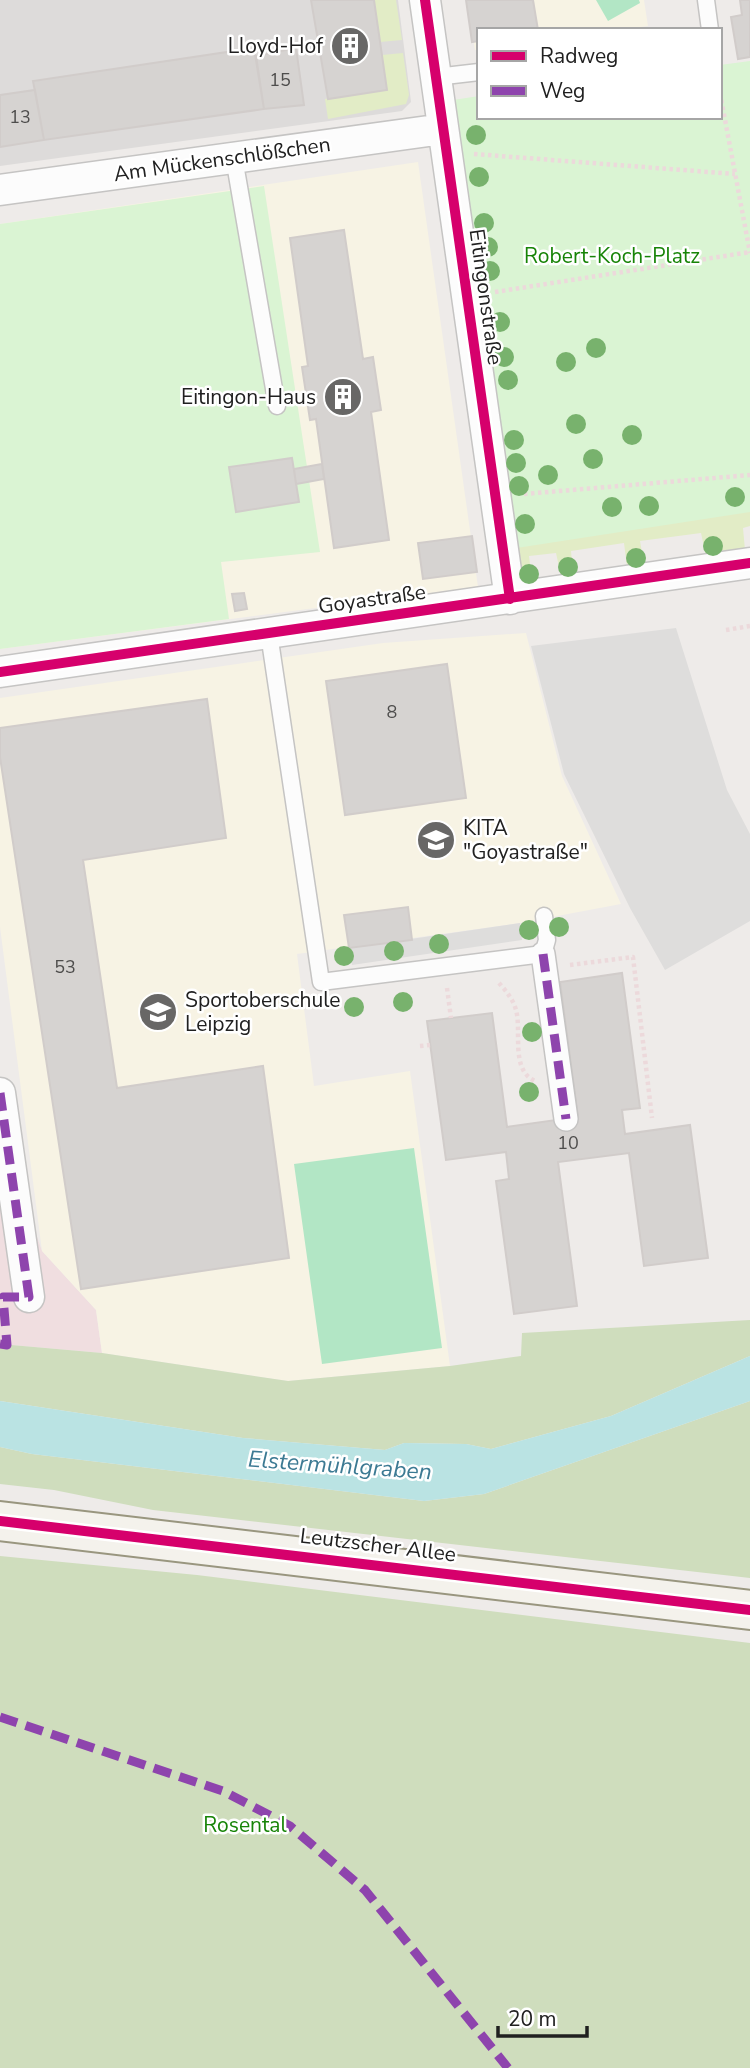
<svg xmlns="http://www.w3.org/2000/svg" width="750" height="2068" font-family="'Nunito Sans',sans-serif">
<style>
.residential{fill:#dddbda}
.commercial{fill:#f0dee0}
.education{fill:#f7f3e4}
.grass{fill:#e2ecc6}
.forest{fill:#cfddbd}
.park{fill:#daf4d3}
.pitch{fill:#b2e6c5}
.parking{fill:#dedddc}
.water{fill:#bae3e3}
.building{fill:#d6d3d1;stroke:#d1ccca;stroke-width:2}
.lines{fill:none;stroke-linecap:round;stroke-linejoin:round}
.service-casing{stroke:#c5c4c3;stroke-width:19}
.pedestrian-casing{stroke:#c5c4c3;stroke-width:26}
.minor-casing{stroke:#c5c4c3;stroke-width:33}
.secondary-casing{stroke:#99967f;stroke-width:42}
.path{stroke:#ecd9db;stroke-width:4.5;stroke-dasharray:3.5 3.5;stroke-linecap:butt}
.service{stroke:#fcfcfc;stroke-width:16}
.pedestrian{stroke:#fcfcfc;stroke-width:23}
.minor{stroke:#fcfcfc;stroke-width:30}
.secondary{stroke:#f4f2ec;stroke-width:38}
.quiet{stroke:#8e44ad;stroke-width:9;stroke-dasharray:18 9;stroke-linecap:butt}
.cycleway-casing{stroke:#fff;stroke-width:15}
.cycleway{stroke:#d6006c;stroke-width:10}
.tree{fill:#78b26d}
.labels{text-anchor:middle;stroke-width:5;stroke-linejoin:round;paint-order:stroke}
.number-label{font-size:18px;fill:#4e4d4c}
.poi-label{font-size:21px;fill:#202020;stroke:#fff;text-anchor:end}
.street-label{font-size:21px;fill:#202020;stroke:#fff}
.park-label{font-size:21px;fill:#178407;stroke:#fff}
.water-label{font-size:23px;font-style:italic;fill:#3c7a93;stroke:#fff}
</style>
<rect width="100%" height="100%" fill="#eeebe9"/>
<!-- residential -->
<path class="residential" d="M0,0H398L411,102L402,111L0,166Z"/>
<!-- commercial -->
<path class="commercial" d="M0,1093L10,1161L42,1251L96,1310L102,1353L0,1344Z"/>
<!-- education -->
<path class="education" d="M466,0H644L648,26L620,30H479V50H475Z
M418,162L478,587L0,649V224Z
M526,633L562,776L621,904L520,923L297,954L314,1086L410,1071L450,1366L288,1381L102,1353L96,1310L42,1251L0,927V698L383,643Z"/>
<!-- grass -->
<path class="grass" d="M374,0H396L402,40L380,42Z
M403,53L409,95L406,104L328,119L325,99L387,90L382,55Z
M750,485V526L743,528L745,550L706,556L701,533L640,541L644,564L627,567L624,543L571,551L573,574L561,576L556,553L529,556L532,580L521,581L516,548Z"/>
<!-- forest -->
<path class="forest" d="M750,1320V1356L611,1416L491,1449L466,1444L404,1443L385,1450L243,1438L0,1401V1344L102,1353L288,1381L450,1366L521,1356L522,1333Z
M750,1401V1578L153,1510L54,1490L0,1484V1447L32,1454L424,1501L484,1494Z
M0,1556L197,1575L750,1643V2068H0Z"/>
<!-- park -->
<path class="park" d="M750,61V512L510,549L453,100L479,96V117H720V65Z
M264,186L320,552L221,562L229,619L0,649V224Z"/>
<!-- pitch -->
<path class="pitch" d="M596,0H639L640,3L608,21Z
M414,1148L442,1348L322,1364L294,1164Z"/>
<!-- parking -->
<path class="parking" d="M676,628L727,790L750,834V921L665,970L630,908L564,774L531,646Z
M520,923L522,940L352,965L349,948Z"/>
<!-- water -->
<path class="water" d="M750,1356V1401L484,1494L424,1501L32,1454L0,1447V1401L243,1438L385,1450L404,1443L466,1444L491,1449L611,1416Z"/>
<!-- building -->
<path class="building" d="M311,0H374L387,90L328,99Z
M466,0H533L538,30H479V41L472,42Z
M740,0H750V57L738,59L731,17L742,15Z
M254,48L264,109L44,140L33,81Z
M296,48L304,105L264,109L256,56Z
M35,90L44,140L0,147V95Z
M344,230L363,359L373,357L377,384L381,410L371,412L389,540L334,548L316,419L310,420L302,367L308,366L290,238Z
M292,458L299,502L236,512L229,467Z
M322,464L324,479L296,484L294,469Z
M472,536L477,572L423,579L418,543Z
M244,593L247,609L235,611L232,594Z
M447,664L466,798L345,815L326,681Z
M207,699L226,838L83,860L117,1088L263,1066L289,1258L81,1289L0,757V728Z
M408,907L412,940L349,948L344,915Z
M622,973L640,1108L622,1110L625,1134L690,1125L708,1258L644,1266L629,1153L558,1162L577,1306L514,1314L496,1181L509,1179L506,1152L446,1160L427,1021L492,1013L507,1127L578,1117L560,982Z"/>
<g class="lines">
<defs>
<path id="service" d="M706,0L710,30
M436,77L479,72
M234,158L277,406
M269,634L321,982L543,954L547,940L544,916"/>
<path id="pedestrian" d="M543,954L566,1119"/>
<path id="minor" d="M425,0L510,599
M0,190L443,129
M0,672L750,563
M0,1093L29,1297"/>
<path id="secondary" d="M0,1521L750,1610"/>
</defs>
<!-- service casing -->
<use href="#service" class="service-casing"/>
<!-- pedestrian casing -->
<use href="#pedestrian" class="pedestrian-casing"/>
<!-- minor casing -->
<use href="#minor" class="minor-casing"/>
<!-- secondary casing -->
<use href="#secondary" class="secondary-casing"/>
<!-- path -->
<path class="path" d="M720,93L750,253
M474,154L735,174
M495,292L750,252
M524,494L750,475
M726,630L750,626
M570,965L633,957L652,1118
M499,983C506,991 513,999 516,1010C522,1031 510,1070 535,1081
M447,988L451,1018
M420,1046L430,1045"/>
<!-- service -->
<use href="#service" class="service"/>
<!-- pedestrian -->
<use href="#pedestrian" class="pedestrian"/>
<!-- minor -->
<use href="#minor" class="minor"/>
<!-- secondary -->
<use href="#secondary" class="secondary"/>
<!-- quiet -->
<path class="quiet" d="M543,954L566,1119
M0,1093L29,1297H3L7,1345L0,1344
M0,1717L223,1791L290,1826L365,1890L508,2068"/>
<defs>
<path id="cycleway" d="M425,0L510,599
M0,672L750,563
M0,1521L750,1610"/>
</defs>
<!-- cycleway casing -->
<use href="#cycleway" class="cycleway-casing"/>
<!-- cycleway -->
<use href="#cycleway" class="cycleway"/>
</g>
<!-- trees -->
<g class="tree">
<circle cx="476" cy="135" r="10"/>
<circle cx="479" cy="177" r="10"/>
<circle cx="484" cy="223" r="10"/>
<circle cx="488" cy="247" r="10"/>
<circle cx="490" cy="271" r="10"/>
<circle cx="500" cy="322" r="10"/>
<circle cx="596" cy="348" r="10"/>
<circle cx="504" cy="357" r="10"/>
<circle cx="566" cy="362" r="10"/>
<circle cx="508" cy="380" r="10"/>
<circle cx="576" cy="424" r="10"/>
<circle cx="632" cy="435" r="10"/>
<circle cx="514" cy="440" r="10"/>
<circle cx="593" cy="459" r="10"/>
<circle cx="516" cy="463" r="10"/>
<circle cx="548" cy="475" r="10"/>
<circle cx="519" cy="486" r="10"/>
<circle cx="735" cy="497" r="10"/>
<circle cx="649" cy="506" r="10"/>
<circle cx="612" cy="507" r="10"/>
<circle cx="525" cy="524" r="10"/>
<circle cx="713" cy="546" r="10"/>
<circle cx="636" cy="558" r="10"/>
<circle cx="568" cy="567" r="10"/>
<circle cx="529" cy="574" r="10"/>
<circle cx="559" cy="927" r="10"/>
<circle cx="529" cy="930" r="10"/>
<circle cx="439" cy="944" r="10"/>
<circle cx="394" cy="951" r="10"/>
<circle cx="344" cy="956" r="10"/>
<circle cx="403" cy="1002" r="10"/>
<circle cx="354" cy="1007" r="10"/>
<circle cx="532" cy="1032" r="10"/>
<circle cx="529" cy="1092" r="10"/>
</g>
<!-- icons -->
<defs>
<symbol id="building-disc" viewBox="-11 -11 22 22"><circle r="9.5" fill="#686766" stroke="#fff"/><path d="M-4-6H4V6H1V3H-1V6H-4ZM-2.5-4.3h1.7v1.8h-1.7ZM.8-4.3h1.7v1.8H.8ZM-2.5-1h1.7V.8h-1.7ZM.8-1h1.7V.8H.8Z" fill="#fff"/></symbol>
<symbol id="school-disc" viewBox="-11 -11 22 22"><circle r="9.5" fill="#686766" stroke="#fff"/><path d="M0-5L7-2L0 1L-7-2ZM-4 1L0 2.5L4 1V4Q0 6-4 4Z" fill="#fff"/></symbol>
</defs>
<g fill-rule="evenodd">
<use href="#building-disc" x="328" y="24" width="44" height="44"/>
<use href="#building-disc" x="321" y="375" width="44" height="44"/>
<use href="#school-disc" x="414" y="818" width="44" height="44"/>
<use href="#school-disc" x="136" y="990" width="44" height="44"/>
</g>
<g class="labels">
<!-- number labels -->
<g class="number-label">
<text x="280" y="86">15</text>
<text x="20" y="123">13</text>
<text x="392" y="718">8</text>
<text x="65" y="973">53</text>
<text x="568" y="1149">10</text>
</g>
<!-- poi labels -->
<g class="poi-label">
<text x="323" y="53">Lloyd-Hof</text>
<text x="316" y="404">Eitingon-Haus</text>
<text x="463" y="835" text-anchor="start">KITA<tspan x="463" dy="24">"Goyastraße"</tspan></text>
<text x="185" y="1007" text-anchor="start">Sportoberschule<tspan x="185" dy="24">Leipzig</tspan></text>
</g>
<!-- street labels -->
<g class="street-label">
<text transform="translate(222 159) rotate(-8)" y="7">Am Mückenschlößchen</text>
<text transform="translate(486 297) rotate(82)" y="7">Eitingonstraße</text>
<text transform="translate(372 599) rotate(-8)" y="7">Goyastraße</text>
<text transform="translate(378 1545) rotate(7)" y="7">Leutzscher Allee</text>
</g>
<!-- park labels -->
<g class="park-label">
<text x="612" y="263">Robert-Koch-Platz</text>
<text x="245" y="1832">Rosental</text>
</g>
<!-- water labels -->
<g class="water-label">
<text transform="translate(340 1465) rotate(4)" y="8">Elstermühlgraben</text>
</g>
</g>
<!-- legend -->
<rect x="477" y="28" width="245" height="91" fill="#ffffff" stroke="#a6a6a6" stroke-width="2"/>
<rect x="491" y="51" width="35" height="10" fill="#d6006c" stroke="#a6a6a6" stroke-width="2"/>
<text x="540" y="63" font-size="21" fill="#202020">Radweg</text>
<rect x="491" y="86" width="35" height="10" fill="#8e44ad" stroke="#a6a6a6" stroke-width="2"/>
<text x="540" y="98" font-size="21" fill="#202020">Weg</text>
<!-- scale -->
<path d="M498 2026v10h89v-10" fill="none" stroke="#202020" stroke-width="3.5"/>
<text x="508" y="2026" font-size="21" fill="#202020" stroke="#ffffff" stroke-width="5" paint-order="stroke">20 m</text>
</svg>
